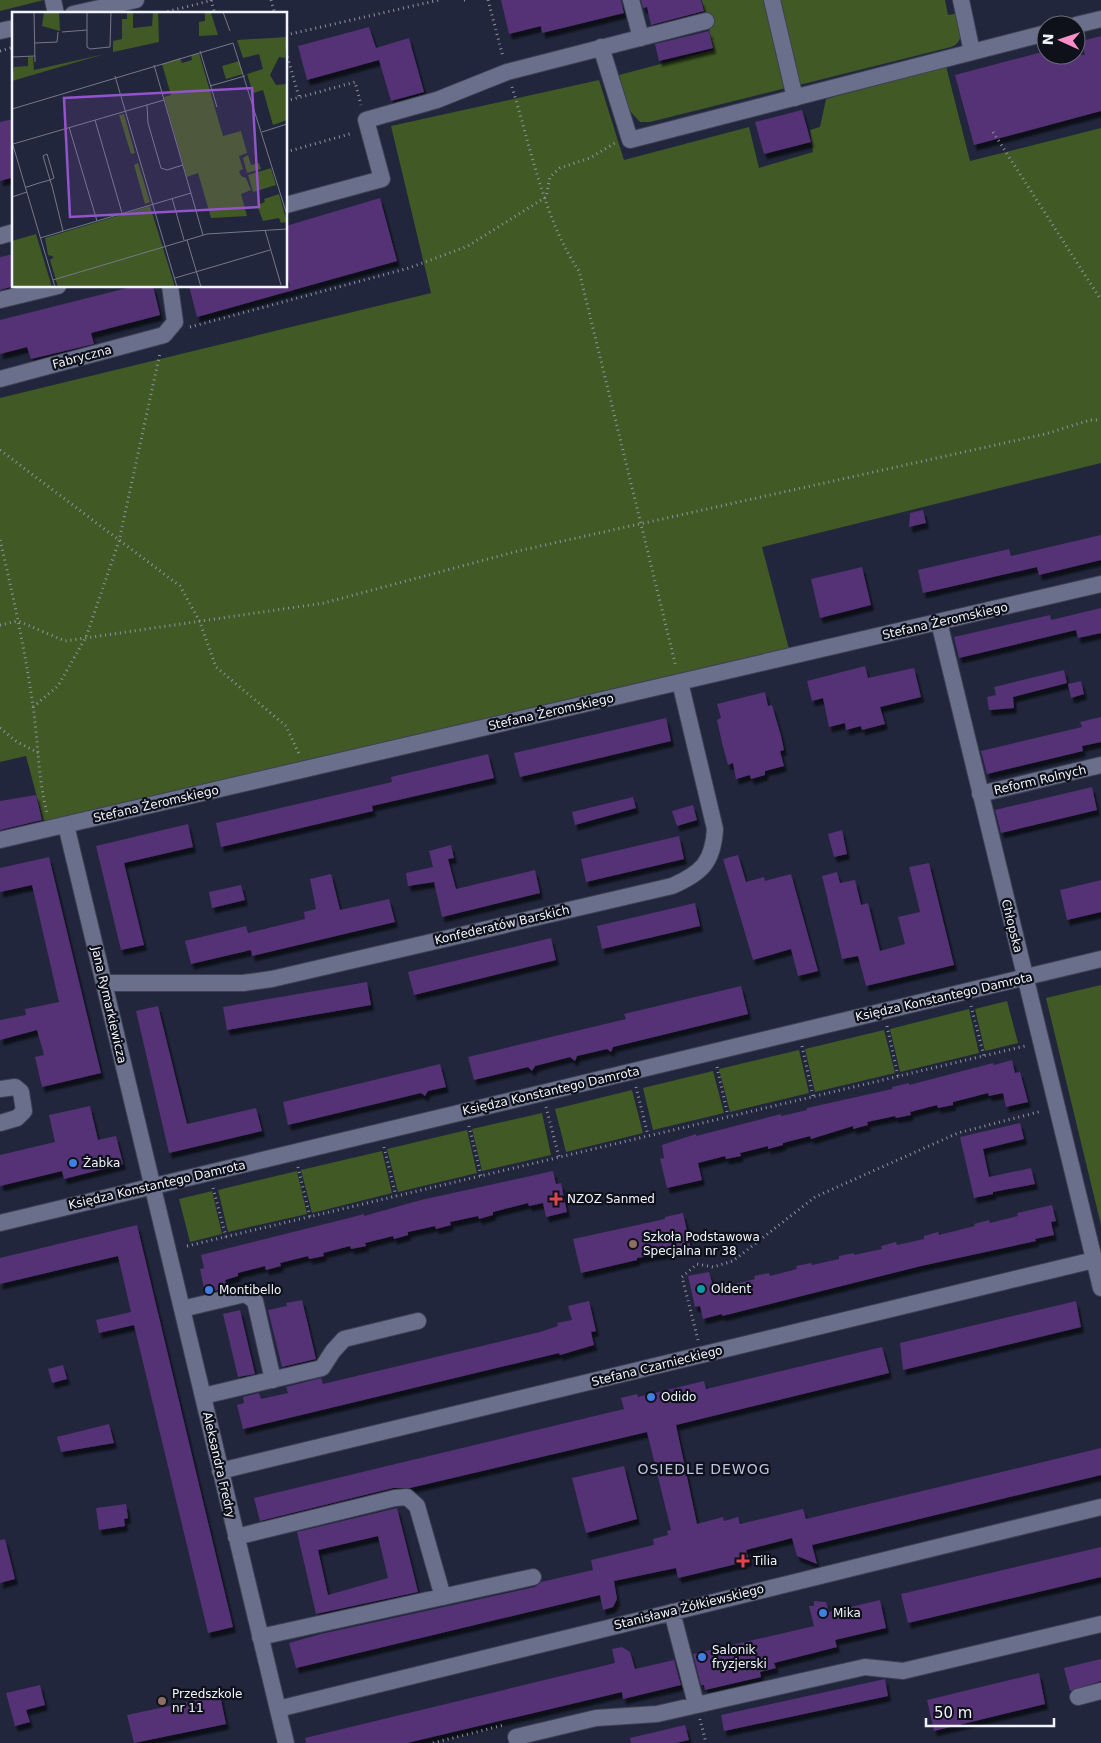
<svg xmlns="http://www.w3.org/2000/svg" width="1101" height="1743" font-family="'DejaVu Sans',sans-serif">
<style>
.green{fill:#415924}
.building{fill:#543175;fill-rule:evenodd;filter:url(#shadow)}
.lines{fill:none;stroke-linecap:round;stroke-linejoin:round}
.minor-casing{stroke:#3e4153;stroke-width:18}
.path{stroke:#9093a2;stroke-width:3;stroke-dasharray:1 4;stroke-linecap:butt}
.minor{stroke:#6a708b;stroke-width:16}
.shop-dot{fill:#3f7fe0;stroke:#0e101a;stroke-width:2}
.health-dot{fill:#e0444e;stroke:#0e101a;stroke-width:2}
.education-dot{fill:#8d6e63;stroke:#0e101a;stroke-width:2}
.culture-dot{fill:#0f9aa8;stroke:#0e101a;stroke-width:2}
.labels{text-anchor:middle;stroke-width:4.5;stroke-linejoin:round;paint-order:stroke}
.street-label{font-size:12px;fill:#f2f4fd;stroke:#0e101a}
.poi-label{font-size:12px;fill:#f2f4fd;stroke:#0e101a;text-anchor:start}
.neighbourhood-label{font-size:14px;letter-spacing:1px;fill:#bcc3e1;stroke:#0e101a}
.inset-road{fill:none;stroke:#757889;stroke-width:1}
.view{fill:#9354cb;fill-opacity:0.15;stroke:#9354cb;stroke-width:2.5}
.inset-edge{fill:none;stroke:#f2f4fd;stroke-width:2.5}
</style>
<defs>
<filter id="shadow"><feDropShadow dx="3" dy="5.5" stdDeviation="1" flood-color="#0009"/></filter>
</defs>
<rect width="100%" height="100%" fill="#21263c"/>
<!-- green -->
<path class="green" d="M0,0H44L0,11Z
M702,0H763L786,88L650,122H640L628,109L619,75L714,50Z
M778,0H945L948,15L959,13C960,26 966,41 951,47L799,85Z
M946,66L970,161L1101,128V463L762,547L789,649L50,823L43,820L26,756L0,762V398L431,293L391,126L599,80L624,160L749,127L759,168L813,152L810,130L820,127L826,99Z
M1101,985V1225L1046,998Z
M1007,1001L1018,1043L985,1051L975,1009Z
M969,1009L979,1053L900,1072L890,1029Z
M884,1030L895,1073L815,1092L805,1049Z
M799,1050L809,1093L730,1112L719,1069Z
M713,1071L724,1113L653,1130L643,1088Z
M632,1090L643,1133L566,1152L555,1109Z
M542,1113L551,1155L482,1171L472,1129Z
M467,1130L477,1173L398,1192L387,1149Z
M382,1151L392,1193L312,1213L301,1170Z
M297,1171L307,1214L228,1232L218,1190Z
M212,1191L222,1234L190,1242L179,1199Z"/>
<!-- building -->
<path class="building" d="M501,0H621L624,13L542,33L541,26L509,34Z
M641,0H701L704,11L651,25L647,7L643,8Z
M369,27L376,48L409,38L424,92L391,101L379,60L307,80L298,46Z
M709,31L713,48L659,61L655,44Z
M1101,36V111L974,145L955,75L1046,51V58L1057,55H1085L1082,41Z
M802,110L811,142L764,154L755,122Z
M14,119V177L0,181V122Z
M380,198L397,261L197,317L189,286H290L286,273V226Z
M14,254V286L0,290V257Z
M135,286H153L160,315L91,333L94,344L31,359L27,347L0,354V320Z
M923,510L926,523L909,527L910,513Z
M1101,535V560L1039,575L1037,567L923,593L918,570L1009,549L1011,556Z
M862,567L871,605L820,618L811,579Z
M1101,608V633L1078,638L1076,630L959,658L954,637L1050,615L1051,620Z
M865,666L868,678L914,668L921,697L880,707L885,724L862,730L861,726L846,730L845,723L829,727L823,698L812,701L807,681Z
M1064,670L1067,683L1013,697L1014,708L989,710L987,697L996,695L994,687Z
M1081,681L1084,694L1071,698L1068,684Z
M765,692L768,706L772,705L781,736L784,750L780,751L784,766L765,771V775L751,779L750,775L736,779L733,763L728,765L722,743L717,720L721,718L717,704Z
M1101,717V742L1082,746L1083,751L987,774L981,751L1082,727L1080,722Z
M666,718L671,741L520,777L514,753Z
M488,754L494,778L372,806L373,811L221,847L216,823L392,782L391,777Z
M1092,787L1097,810L1001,833L995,810Z
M36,795L42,820L0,830V801Z
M633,797L636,808L575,825L572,812Z
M693,805L697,820L677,826L672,811Z
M188,824L193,847L124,863L144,945L121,950L96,846Z
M842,830L847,854L834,857L828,834Z
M679,836L684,859L586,882L581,859Z
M451,845L454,858L448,859L456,889L535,870L540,893L442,917L434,882L408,886L406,873L433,867L429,851Z
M738,855L746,882L764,877L765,881L791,874L818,971L798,976L791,949L753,960L723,859Z
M49,857L101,1073L42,1087L35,1057L44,1055L37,1030L0,1040V1020L26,1015L25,1009L59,1002L32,885L0,892V868Z
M929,863L954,965L866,986L858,956L842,959L822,876L837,872L840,883L855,880L861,905L868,903L880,951L905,944L898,917L920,912L909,867Z
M331,874L340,910L389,899L395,922L252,956L251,950L191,964L185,941L246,926L248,933L305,919L304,912L316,909L310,879Z
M1101,880V912L1067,920L1060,890Z
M241,885L245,900L212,908L209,892Z
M695,903L700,926L602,949L597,926Z
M551,938L556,960L414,995L408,972Z
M367,982L371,1005L227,1030L223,1007Z
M741,986L748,1014L613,1047L611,1052L607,1049L577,1056L575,1061L570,1057L535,1066L532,1071L528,1067L474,1080L468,1057L626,1019L624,1014Z
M158,1006L187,1124L256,1108L262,1131L169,1153L136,1011Z
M1012,1060L1015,1073L1020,1072L1028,1102L1006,1107L1003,1093L989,1096L988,1093L953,1102V1105L938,1108L937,1105L910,1112L911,1115L896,1118L895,1116L867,1122L868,1125L853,1129V1126L811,1139L810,1136L783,1143V1145L768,1149V1146L740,1153L741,1156L726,1159L725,1156L698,1163L702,1180L667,1188L660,1159L664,1158L662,1145L696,1134V1136L781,1114V1116L807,1110V1108L892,1089V1087L909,1083V1085L993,1063L994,1065Z
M440,1064L446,1087L428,1091L425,1096L421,1093L288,1125L283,1102Z
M90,1106L98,1140L116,1136L123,1164L64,1179L62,1171L0,1186V1155L55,1142L49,1115Z
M1020,1123L1024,1139L983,1149L989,1177L1031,1168L1035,1184L993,1192V1194L974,1198L960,1137Z
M553,1171L556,1184L561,1183L567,1212L546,1217L543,1203L529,1206L528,1203L493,1212V1215L479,1219L478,1216L450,1222L451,1225L436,1229L435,1226L408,1232V1235L394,1239L393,1236L365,1243L366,1246L351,1249L350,1246L323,1253L324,1256L309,1259L308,1256L280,1263L281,1266L266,1270L265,1266L238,1273V1276L225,1280L227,1288L205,1293L200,1269L204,1268L201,1255L349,1218L364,1214V1216L421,1200Z
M1052,1205L1056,1221L1051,1222L1054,1235L1035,1239L1036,1241L921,1266L722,1316V1314L703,1319L700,1306L695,1307L688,1276L709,1272L713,1286L726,1283L727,1286L755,1279L754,1276L769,1273L770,1276L797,1269L796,1266L811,1263L812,1265L839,1259V1256L854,1253V1255L882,1249L881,1246L896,1242L897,1245L924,1239V1236L938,1232L939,1235L975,1226L974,1224L989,1220L990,1223L1018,1216L1017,1213Z
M683,1213L691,1249L637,1258V1260L581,1273L573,1239L665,1219V1217Z
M137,1225L233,1627L208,1633L134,1325L99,1333L96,1320L131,1312L118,1256L0,1284V1258Z
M302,1300L316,1359L282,1367L268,1310L287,1306L286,1303Z
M589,1301L596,1331L591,1332L594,1345L560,1355L559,1353L243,1429L237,1405L244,1403L243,1397L259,1393L261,1399L288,1393L286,1387L321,1378L323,1384L540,1332L558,1326L557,1323L572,1320L568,1306Z
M1076,1301L1081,1327L903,1370L900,1343Z
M240,1310L255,1374L238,1377L223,1314Z
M882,1347L889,1373L676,1425L697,1524L723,1517L724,1521L738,1517L740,1524L803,1509L806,1519L1101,1448V1475L812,1545L817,1564L797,1556L792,1538L746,1550L749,1561L678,1578L676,1568L614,1581L617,1599L613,1607L603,1610L600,1595L296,1668L289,1643L321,1634L535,1587L541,1582L593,1570L591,1560L654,1545L653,1539L668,1535L667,1531L671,1530L647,1432L410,1488H393L260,1521L254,1498L624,1409L621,1398L637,1394L638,1397L704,1381L706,1389Z
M63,1365L67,1379L52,1383L48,1369Z
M109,1424L114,1443L61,1452L57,1437Z
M624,1466L637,1519L586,1533L572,1478Z
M126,1504L128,1518L124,1519L125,1526L99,1530L96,1508Z
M397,1508L418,1592L316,1614L297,1532ZM378,1536L388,1578L328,1595L318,1550Z
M5,1539L15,1579L0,1583V1540Z
M1101,1547V1577L908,1623L901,1594Z
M880,1600L886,1628L835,1640L837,1647L774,1663L776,1668L760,1672L761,1677L705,1690L704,1685H701L693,1654L814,1626L809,1606H814V1601L826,1602L829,1612Z
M622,1647L630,1652L635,1669L674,1660L681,1685L623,1699L622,1692L407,1743H306L305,1738L615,1663L612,1649Z
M1101,1659V1681L1070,1691L1064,1668Z
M1039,1673L1045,1704L934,1731L927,1700Z
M885,1679L888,1696L724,1731L721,1715Z
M40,1685L45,1705L26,1710L30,1722L15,1726L6,1693Z
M220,1695L226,1724L134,1743L127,1715Z
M685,1725L689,1740L676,1743H631L630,1738Z"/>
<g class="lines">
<defs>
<path id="minor" d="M53,0L56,14
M631,0L641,38
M772,0L795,98
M961,0L972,52
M73,14L136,0
M1076,25L1101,19
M0,31L14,28
M601,47L630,140L1046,33
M286,205L382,179L366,120L437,100L507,72L706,21
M0,236L14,232
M0,300L58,286
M0,379L164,335L175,322L170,286
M939,622L1101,1288
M980,794L1101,765
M66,825L286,1743
M0,840L1101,584
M104,983H243L272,979L672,886C702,873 713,862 715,829L680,682
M0,1089L15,1087L21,1092L24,1111L17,1118L0,1123
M0,1223L1101,959
M182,1309L245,1294L255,1301L273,1380
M203,1396L322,1368L333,1351L344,1339L418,1321
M220,1471L1094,1260
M236,1537L395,1498L407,1497L417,1506L443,1597
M672,1612L696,1704
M260,1637L533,1577
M1078,1697L1101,1691
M278,1709L1101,1507
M518,1743L516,1737L596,1718L657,1714L865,1667L903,1671L1101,1624"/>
</defs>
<!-- minor casing -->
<use href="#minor" class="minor-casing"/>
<!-- path -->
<path class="path" d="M211,0L215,14
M271,0L275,14
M464,0H466
M488,0L503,57
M158,14L213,0
M286,35L439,0
M0,51L14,47
M286,52L299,97
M512,87C530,145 545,222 579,271L676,667
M286,101L355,82L361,105
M993,132L1101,300
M286,152L353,133
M190,327L409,268L468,246L546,197L550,177L560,168L590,158L615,143
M0,450L180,586L199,620L216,667L286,726L299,754
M0,540C13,595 25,650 33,706C38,741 38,778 47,813
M0,625L18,621L65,641L324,603L518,551L1045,434L1090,420H1101
M33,707L58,686L86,637L119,541L160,353
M0,728L17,742L39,753
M971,1006L984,1056
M887,1026L898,1076
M802,1046L813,1096
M717,1067L728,1116
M636,1087L648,1135
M546,1107L559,1157
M469,1126L481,1176
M384,1147L396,1196
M298,1167L310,1217
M213,1188L226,1237
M187,1246L1025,1046
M698,1340L682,1277L697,1264L713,1267L733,1261L815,1197L958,1133L1042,1111
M700,1719L706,1743
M433,1743L504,1725"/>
<!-- minor -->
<use href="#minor" class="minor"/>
</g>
<!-- markers -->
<g class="shop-dot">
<circle cx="73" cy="1163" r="5"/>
<circle cx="209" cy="1290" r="5"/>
<circle cx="651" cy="1397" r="5"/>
<circle cx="823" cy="1613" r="5"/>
<circle cx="702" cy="1657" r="5"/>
</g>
<g class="health-dot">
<path d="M553.5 1191.5h5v5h5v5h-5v5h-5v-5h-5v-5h5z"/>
<path d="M740.5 1553.5h5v5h5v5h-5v5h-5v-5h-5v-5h5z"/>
</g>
<g class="education-dot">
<circle cx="633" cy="1244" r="5"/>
<circle cx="162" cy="1701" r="5"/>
</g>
<circle class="culture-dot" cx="701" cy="1289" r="5"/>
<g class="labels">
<!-- street labels -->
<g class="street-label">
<text transform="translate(82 357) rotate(-15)" y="4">Fabryczna</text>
<text transform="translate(945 621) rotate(-13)" y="4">Stefana Żeromskiego</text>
<text transform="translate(551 712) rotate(-13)" y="4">Stefana Żeromskiego</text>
<text transform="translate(1040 780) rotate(-13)" y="4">Reform Rolnych</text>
<text transform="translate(156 804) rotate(-13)" y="4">Stefana Żeromskiego</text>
<text transform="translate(502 925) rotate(-13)" y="4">Konfederatów Barskich</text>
<text transform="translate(1012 926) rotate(76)" y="4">Chłopska</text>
<text transform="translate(944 997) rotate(-13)" y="4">Księdza Konstantego Damrota</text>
<text transform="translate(109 1005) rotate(77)" y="4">Jana Rymarkiewicza</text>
<text transform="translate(551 1091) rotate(-13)" y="4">Księdza Konstantego Damrota</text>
<text transform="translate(157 1185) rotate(-13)" y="4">Księdza Konstantego Damrota</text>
<text transform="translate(657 1366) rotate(-14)" y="4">Stefana Czarnieckiego</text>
<text transform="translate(219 1465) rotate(77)" y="4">Aleksandra Fredry</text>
<text transform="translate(689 1607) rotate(-14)" y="4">Stanisława Żółkiewskiego</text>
</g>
<!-- poi labels -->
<g class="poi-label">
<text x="83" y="1167">Żabka</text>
<text x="567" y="1203">NZOZ Sanmed</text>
<text x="643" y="1241">Szkoła Podstawowa<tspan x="643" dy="14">Specjalna nr 38</tspan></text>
<text x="711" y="1293">Oldent</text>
<text x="219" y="1294">Montibello</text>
<text x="661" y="1401">Odido</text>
<text x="753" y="1565">Tilia</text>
<text x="833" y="1617">Mika</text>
<text x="712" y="1654">Salonik<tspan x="712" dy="14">fryzjerski</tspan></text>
<text x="172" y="1698">Przedszkole<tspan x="172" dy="14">nr 11</tspan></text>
</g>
<!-- neighbourhood labels -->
<g class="neighbourhood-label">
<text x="704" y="1474">OSIEDLE DEWOG</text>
</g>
</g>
<!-- overview -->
<g transform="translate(12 12)">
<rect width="275" height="275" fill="#21263c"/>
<path d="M32,0H47L48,19L30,14ZM115,0H121V16L140,14L141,0H146L147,30L101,40V29L110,27V7H115ZM193,0L199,1L206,23L187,24V10L193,9ZM275,25L273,46L267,45L258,63L264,73L275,72V108L261,113L251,78L241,81L235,62L251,57L247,42L231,46L225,28ZM187,41L211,124L229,119L235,141L227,144L231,157L227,159L229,164L234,166L239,178L229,182L235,204L199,206L186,161L175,165L152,85L159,83L150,52L168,46L170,51L180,48L179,43ZM93,42L58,52L0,69L2,55L16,54V45H21L22,58ZM227,49L231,62L214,67L210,54ZM112,102L123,141L119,142L107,103ZM236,143L239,153L247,151L249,157L235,161L231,146ZM126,151L138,190L133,192L122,153ZM259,156L264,173L241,180L236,163ZM267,182L275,210L269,211L267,206L251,209L245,193L253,190L252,187ZM138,194L163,275H46L38,248L42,245L36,243L33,226ZM24,222L40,275H0V229Z" fill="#415924"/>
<path class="inset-road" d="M22,0L23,50M75,0V35L78,37L98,35L99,0M211,0L218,19M50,20L75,18M23,31L45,30L46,20M188,39L205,95M0,45L23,44M142,53L191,223M103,64L165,275M198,74L233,64M135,93L136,111L149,156L155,158L171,153M0,97L221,31L275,203M83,108L110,201M57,115L85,209M250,120L275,112M0,130L43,275M1,132L152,88M13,175H15L27,171L38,168L42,166L35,142L31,144L36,161L38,168L40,174L41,178L51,219M0,185L15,180M160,186L172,228M253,218L269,273M28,226L179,181M175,228L189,275M163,266L258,238M41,268L195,222L275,217"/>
<path class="view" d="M240,76L247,195L58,205L52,86Z"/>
<rect width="275" height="275" class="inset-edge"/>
</g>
<!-- north arrow -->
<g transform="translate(1061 40) rotate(273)"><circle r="24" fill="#0e101a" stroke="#696b75"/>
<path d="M0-4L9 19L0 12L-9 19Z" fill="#f98fc8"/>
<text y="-8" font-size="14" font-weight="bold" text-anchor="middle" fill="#f2f4fd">N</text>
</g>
<!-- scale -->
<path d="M926 1718v8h128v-8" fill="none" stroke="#f2f4fd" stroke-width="2.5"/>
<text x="934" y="1718" font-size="15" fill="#f2f4fd" stroke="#0e101a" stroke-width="4" paint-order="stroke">50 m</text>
</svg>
